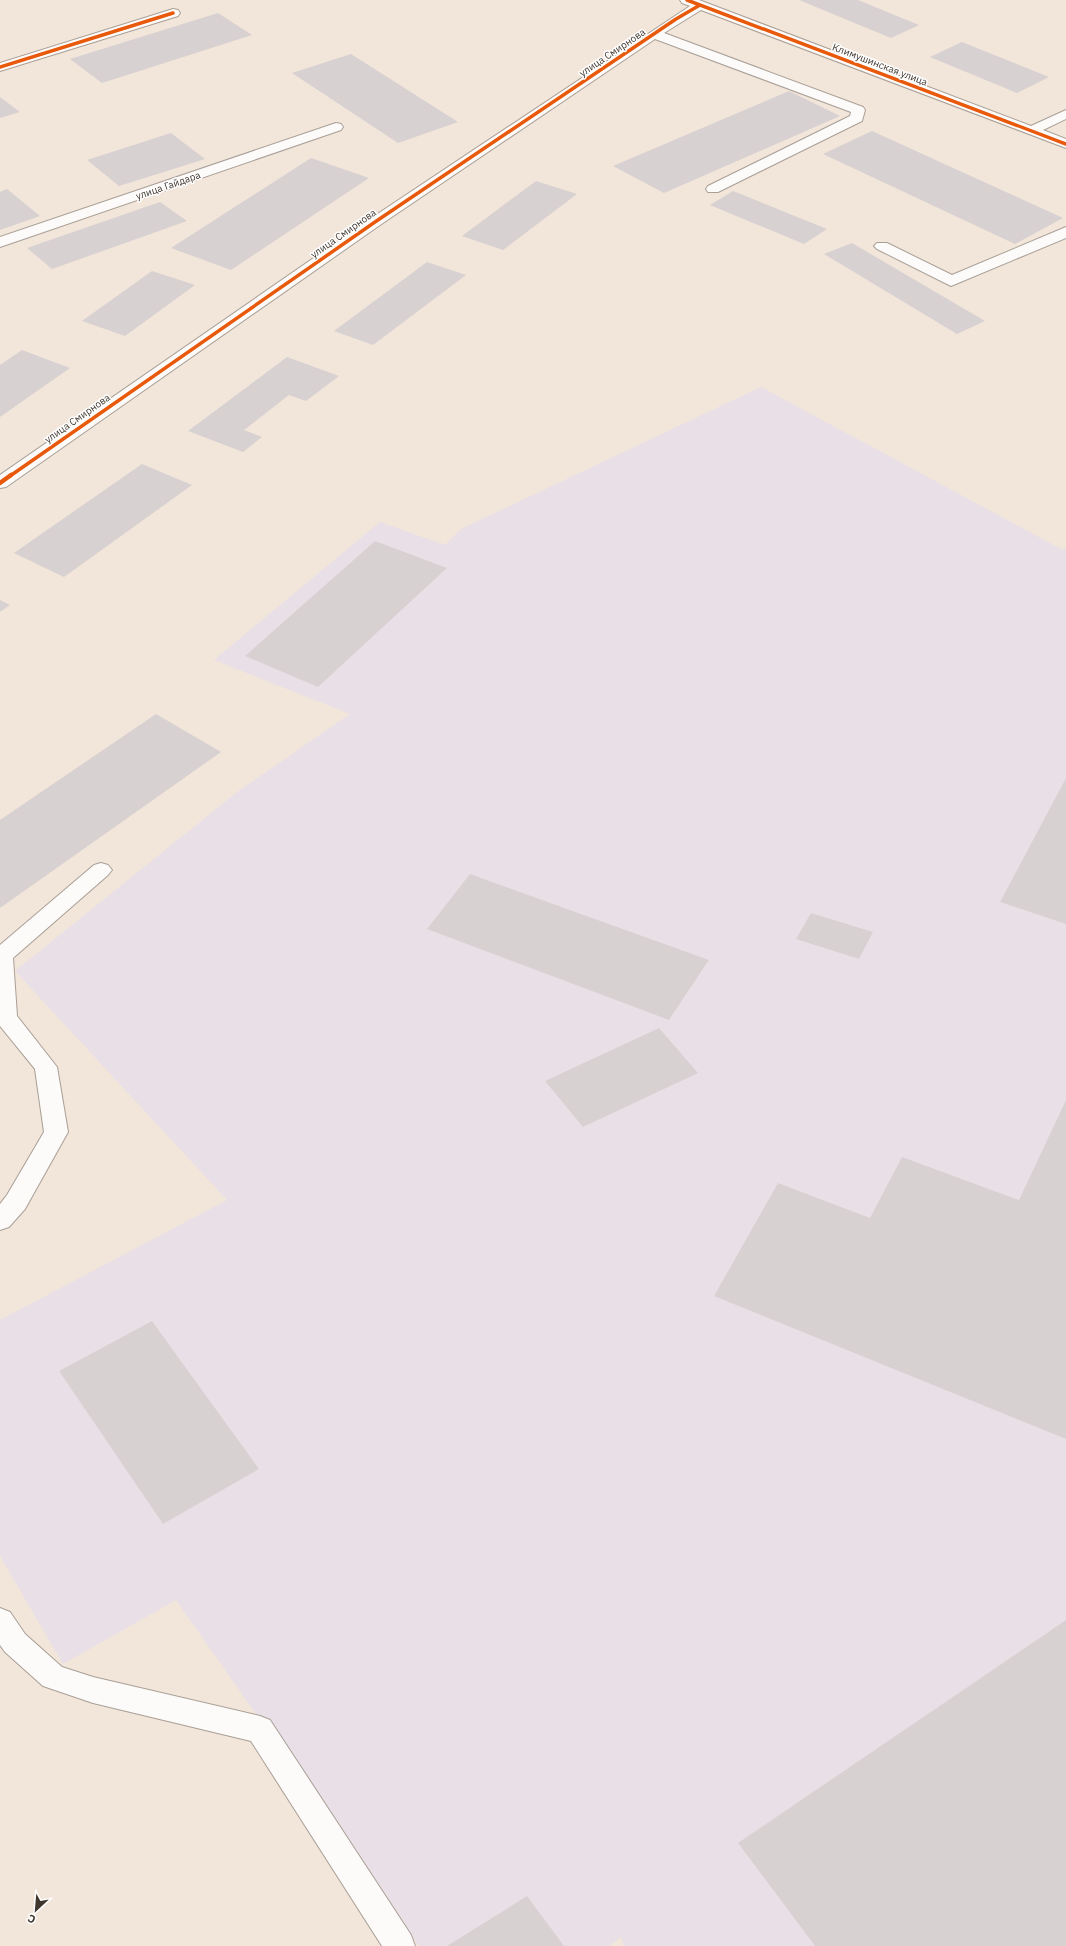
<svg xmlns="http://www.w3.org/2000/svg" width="1066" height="1946" font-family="'IBM Plex Sans',sans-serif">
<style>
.industrial{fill:#e9e0e7}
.building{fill:#d8d1d1}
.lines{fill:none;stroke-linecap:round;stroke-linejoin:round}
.minor-casing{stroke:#a89f96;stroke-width:2}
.minor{fill:#fdfbf9;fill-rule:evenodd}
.cycleway-far1-casing{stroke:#fff;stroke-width:5}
.cycleway-casing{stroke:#fff;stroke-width:7}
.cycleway-far1{stroke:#e8590c;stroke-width:3.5}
.cycleway{stroke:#e8590c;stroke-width:4.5}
.labels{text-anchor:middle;stroke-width:3;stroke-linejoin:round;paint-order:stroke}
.far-street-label{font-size:10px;fill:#3f362e;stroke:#fff}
</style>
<rect width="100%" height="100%" fill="#f2e5da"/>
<!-- industrial -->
<path class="industrial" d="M761,387L1063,550L1066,549V1946H624L621,1937L609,1946H419L176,1600L63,1664L0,1556V1320L227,1200L15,971L237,792L350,714L214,660L380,522L445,545L461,529Z"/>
<!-- building -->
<path class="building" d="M799,0H858L919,25L891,38Z
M218,13L252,35L102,83L70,59Z
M962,42L1049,77L1017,93L930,57Z
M351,54L458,122L398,143L292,73Z
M789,91L840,116L664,193L613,166Z
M0,97L20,112L0,118Z
M872,131L1063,218L1015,244L823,154Z
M171,133L205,159L119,186L87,160Z
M311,158L369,178L231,270L171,248Z
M536,181L577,194L503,250L462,236Z
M7,189L40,216L0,230V192Z
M733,191L827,229L804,244L710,205Z
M160,202L187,221L52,269L27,248Z
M852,243L985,321L957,334L824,254Z
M427,262L466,275L373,345L334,331Z
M152,271L195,285L125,336L82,321Z
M22,350L70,368L0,417V365Z
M287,357L339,376L306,401L289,395L244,430L262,437L243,452L188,431Z
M142,464L192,485L64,577L14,553Z
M375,541L447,568L318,687L245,656Z
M0,600L10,605L0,612Z
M156,714L221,752L0,908V820Z
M1066,778V924L1000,902Z
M470,874L709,960L669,1020L427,929Z
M811,913L873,932L859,959L796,939Z
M659,1028L698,1073L583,1127L545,1081Z
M1066,1100V1439L714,1296L778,1183L870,1218L902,1157L1019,1200Z
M152,1321L259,1469L163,1524L59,1371Z
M1066,1620V1946H815L738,1843Z
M527,1896L564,1946H447Z"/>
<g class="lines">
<defs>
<path id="minor" d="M680,0H699L1031,126L1066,110V119L1043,130L1066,139V148L701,10L664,33L863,107L865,110L862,121L718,192H708L706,189L708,186L850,116L851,112L655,39L380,225L6,487L0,488V475L370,219L690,6L682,3Z
M173,9L178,10L180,13L178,16L0,71V63Z
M336,123L341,124L343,127L341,130L0,247V237Z
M1066,227V238L951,286L877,249L874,246L877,243H887L952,275Z
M101,863L108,865L112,870L108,875L13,958L17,1016L57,1067L68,1132L25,1209L9,1227L0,1230V1204L7,1195L44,1132L35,1069L0,1026V945L94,865Z
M0,1608L10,1612L25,1634L62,1667L93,1677L260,1716L270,1720L411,1935L415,1946H382L251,1741L93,1703L43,1686L5,1652L0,1645Z"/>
</defs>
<!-- minor casing -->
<use href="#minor" class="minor-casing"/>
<!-- minor -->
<use href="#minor" class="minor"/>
<defs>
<path id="cycleway-far1" d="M687,0L1066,144
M0,67L173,13
M10,476L375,222L676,19L700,5"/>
<path id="cycleway" d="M0,483L11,475"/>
</defs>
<!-- cycleway-far1 casing -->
<use href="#cycleway-far1" class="cycleway-far1-casing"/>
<!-- cycleway casing -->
<use href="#cycleway" class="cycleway-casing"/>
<!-- cycleway-far1 -->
<use href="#cycleway-far1" class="cycleway-far1"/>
<!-- cycleway -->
<use href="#cycleway" class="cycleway"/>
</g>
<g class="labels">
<!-- far-street labels -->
<g class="far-street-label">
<text transform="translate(612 52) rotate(-34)" y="4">улица Смирнова</text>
<text transform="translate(880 64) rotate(21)" y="4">Климушинская улица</text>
<text transform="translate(168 185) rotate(-19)" y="4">улица Гайдара</text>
<text transform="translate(343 233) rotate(-35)" y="4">улица Смирнова</text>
<text transform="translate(77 418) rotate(-35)" y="4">улица Смирнова</text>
</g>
</g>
<!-- north arrow -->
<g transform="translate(36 1910) rotate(206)" stroke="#ffffff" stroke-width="3" paint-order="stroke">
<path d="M0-3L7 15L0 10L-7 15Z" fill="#3f362e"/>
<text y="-6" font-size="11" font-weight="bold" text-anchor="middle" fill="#3f362e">С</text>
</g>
</svg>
